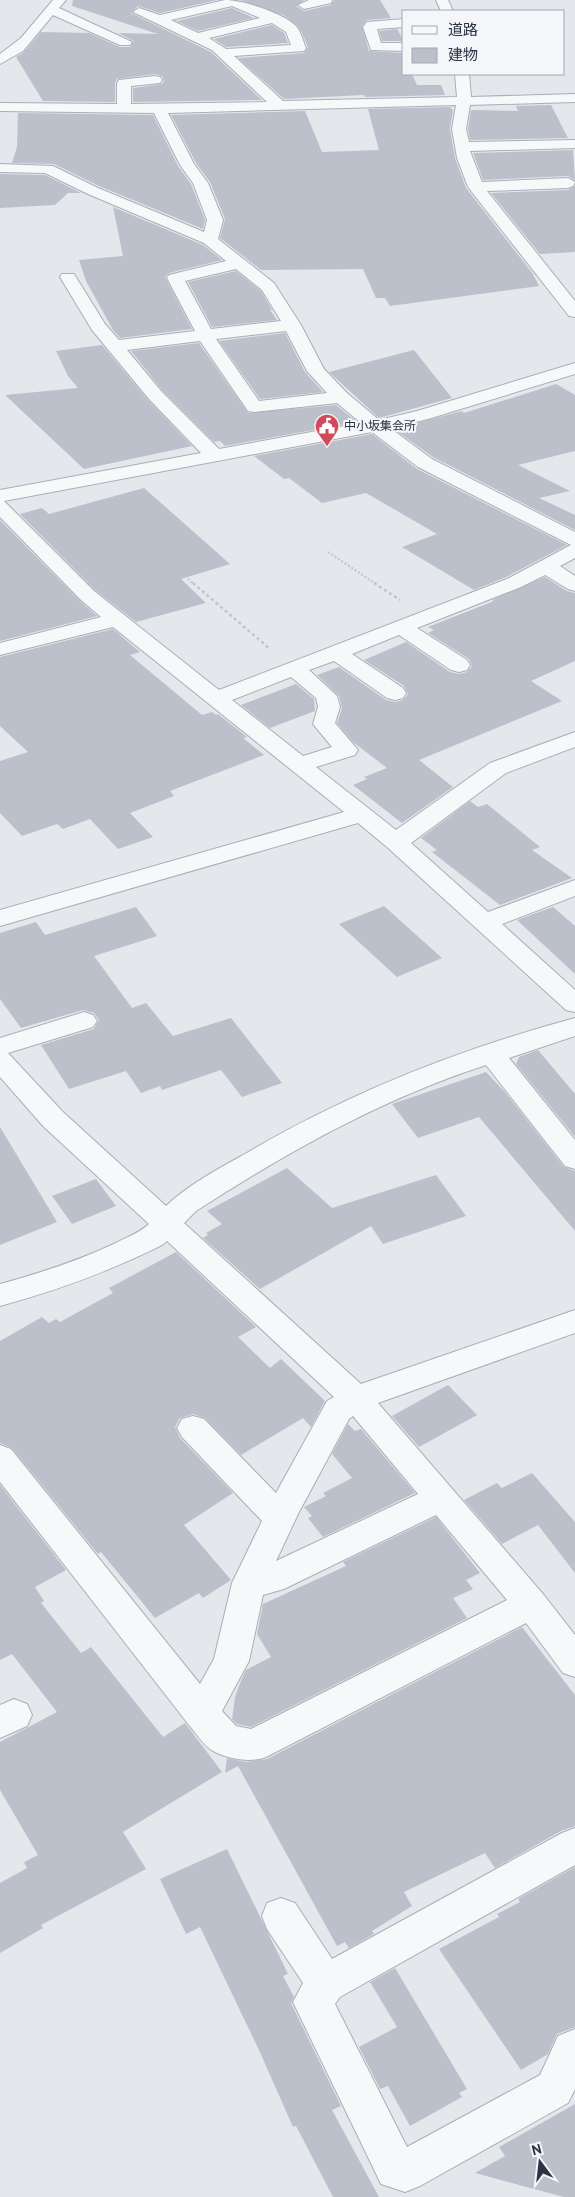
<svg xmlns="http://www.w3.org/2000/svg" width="575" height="2197" font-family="Overpass,'Noto Sans JP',sans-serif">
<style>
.building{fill:#bbc0ca}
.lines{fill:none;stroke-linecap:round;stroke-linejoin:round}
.minor-casing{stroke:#a9aeb7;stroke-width:2}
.path-far1{stroke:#c2c5cb;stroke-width:2;stroke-dasharray:2 2;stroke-linecap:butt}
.path{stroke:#c2c5cb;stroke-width:2.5;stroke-dasharray:3 3;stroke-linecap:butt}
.minor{fill:#f7f8fa;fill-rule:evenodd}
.labels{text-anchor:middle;stroke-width:4;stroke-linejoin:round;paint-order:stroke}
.far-poi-label{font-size:12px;fill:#2b3445;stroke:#f4f6f9;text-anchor:start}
</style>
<rect width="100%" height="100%" fill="#e4e7ec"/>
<!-- building -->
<path class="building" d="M73,0H217L160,13L138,6L131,13L211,52L262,100L133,102V88L162,84L164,81L162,76L155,74L117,79L115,83V102L43,101L16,57L24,52L41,32L89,33L120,47H130L134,41L118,33L158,34L72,6Z
M240,0H304L296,6L304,11L331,5L334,0H380L391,18L367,20L362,26L369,51L404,53V74H412L417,85H441L445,95L365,97L364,95L284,99L238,58L304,53L308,47L302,33L297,25L283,15Z
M232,8L254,18L198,31L177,21Z
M272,25L284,33L288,43L226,47L214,39Z
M397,29L404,41H382L379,31Z
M551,105L568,138L470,140L468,129L471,110L518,111L516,106Z
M450,107L453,110L450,129L455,158L466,188L533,274L539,286L390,306L385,298H376L363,269L261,270L220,238L225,219L210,182L196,163L171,115L305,111L322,152L379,150L368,109Z
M18,113L153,115L178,166L191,184L205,220L203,229L99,186L54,164L12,163L17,147Z
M573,150L575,180L568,176L483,180L473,153Z
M0,174L45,175L81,193H68L55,205L0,208Z
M575,186V252L540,254L491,193L568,190Z
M113,207L203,245L222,260L169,273L165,277L192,329L120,338L113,330L86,281L79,260L123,256Z
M236,271L261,291L272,310H270L277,320L212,327L188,282Z
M285,333L305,372L323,392L260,399L219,341Z
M199,343L248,413L336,405L357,422L225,446L220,441L214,442L162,390L131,351Z
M102,345L148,400L192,446L84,469L5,395L78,388L68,376L56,351Z
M414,350L452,398L379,418L329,372Z
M556,384L575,395V451L518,465L570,491L539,498L575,515V530L433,457L394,429L462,411L464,413Z
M372,434L417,469L567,545L506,577L474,590L402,547L437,534L366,493L322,503L289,478L284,479L254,456Z
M144,488L230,564L181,579L206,603L136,622L95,590L20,514L42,508L49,514Z
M0,520L79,600L97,616L0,641Z
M545,577L567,591L575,593V661L531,681L562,701L419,760L453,787L402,823L353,785L367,779L364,777L387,768L353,742L337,723L342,708L339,696L317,675L339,667L386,700L395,702L403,700L408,694L404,686L364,660L406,642L450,672L459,674L467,672L472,666L469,659L428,633L434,630L428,627L494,601L492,600Z
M113,629L140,652L130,655L202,715L212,712L216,715L218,714L247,737L243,738L264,755L170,791L174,796L130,813L153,837L118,849L90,819L63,829L57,824L22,836L0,813V761L28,752L0,726V657Z
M296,684L314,699L315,711L270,728L241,705Z
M470,801L478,807L487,804L540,847L532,850L572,878L500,905L432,852L437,850L421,838Z
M384,906L442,958L397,977L339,924Z
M136,907L157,936L94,956L132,1008L146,1003L173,1036L231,1018L282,1083L242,1097L221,1070L162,1090L160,1086L141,1093L126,1071L69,1089L41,1045L94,1029L99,1020L94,1013L83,1010L21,1028L0,999V933L36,922L45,935Z
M553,907L575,926V974L517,920Z
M538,1050L575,1094V1137L516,1064L519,1057Z
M486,1072L504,1091L564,1167L575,1171V1231L479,1117L418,1138L392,1104Z
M0,1127L57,1222L0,1245Z
M287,1168L332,1208L436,1175L466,1216L383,1244L371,1226L260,1289L203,1238L208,1235L206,1233L222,1224L207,1211Z
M96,1179L116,1206L72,1224L52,1196Z
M176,1252L256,1327L238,1337L270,1368L281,1359L325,1401L311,1427L303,1418L241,1455L205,1418L193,1414L180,1418L175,1427L180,1438L233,1493L184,1525L231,1580L203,1598L199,1593L155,1618L101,1552L98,1554L12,1448L0,1443V1341L42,1317L49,1323L56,1319L60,1322L113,1293L109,1288Z
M448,1385L477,1415L419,1447L392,1416Z
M348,1424L355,1431L361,1429L415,1493L323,1537L308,1518L312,1516L304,1507L326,1496L323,1493L352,1478L332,1454Z
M532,1473L575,1522V1573L538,1525L502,1544L464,1500L497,1483L502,1488Z
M0,1485L66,1570L35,1587L44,1601L41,1603L81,1653L91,1647L163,1737L185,1723L222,1772L123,1832L146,1869L41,1925L43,1928L0,1953V1883L27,1868L24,1862L38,1855L0,1790V1742L57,1712L12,1654L0,1660Z
M436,1517L480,1573L466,1580L473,1589L453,1598L467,1618L251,1727L237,1724L232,1719L235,1697L242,1678L246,1670L271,1657L257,1634L263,1604L346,1566L343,1562Z
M522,1627L575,1695V1826L561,1831L495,1868L485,1853L404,1892L412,1906L372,1931L374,1934L349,1948L345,1942L337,1946L238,1766L225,1773L227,1758L246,1762L267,1759Z
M227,1849L288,1974L283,1976L294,1997L291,2003L341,2106L332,2110L379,2197H333L296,2126L293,2127L259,2050L200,1927L186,1934L160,1879Z
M575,1867V2027L557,2034L548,2054L521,2070L439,1949L499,1917L497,1914L520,1902L518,1899Z
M395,1968L467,2089L459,2093L462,2097L410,2126L388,2086L380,2089L359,2047L397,2027L370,1982Z
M575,2104V2197H564L475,2173L505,2156L499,2147Z"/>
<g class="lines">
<defs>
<path id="minor" d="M53,0H66L59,8L132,42L130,45H120L53,15L23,51L0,64V54L21,38Z
M225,0C243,0 283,13 296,26C301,32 303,41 306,48L304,51L234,56L283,101L457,97L455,74H469L471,97L575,94V102L470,105L466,129L469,142L575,140V148L470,151L482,182L568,178L575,182L573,186L568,188L487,191L575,301V317L569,316L468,187L457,158L452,129L456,105L168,113L194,164L208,183L223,220L218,239L274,283L301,325L324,369L347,393L379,420L417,411L575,363V374L428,419L390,428L432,459L575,532V558L560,566L575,576V591L568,589L545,575L521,587L417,628L467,660L470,665L467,670L459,672L451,670L399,635L352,654L403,688L406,693L403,698L395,700L387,698L334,661L309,670L337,696L340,707L335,723L358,750L355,755L316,767L396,830L490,763L575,732V747L506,773L411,843L488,912L575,880V896L502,924L575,990V1012L566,1010L387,847L358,823L0,926V910L344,812L113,627L0,655V643L101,617L80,599L0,517V490L201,453L149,399L92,330L60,277L62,274H74L105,324L119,340L195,331L167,278L169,275L226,261L204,243L88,194L45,173L0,172V164L53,166L98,188L204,232L207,220L193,183L180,165L154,113L0,111V103L117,104V83L119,80L155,76L160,77L162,80L160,83L131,86V104L267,102L212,50L133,12L139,8L160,15ZM232,6L260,18L198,33L171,20ZM272,23L286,32L291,45L226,49L209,38ZM236,269L262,290L281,321L211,329L185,281ZM286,331L307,371L327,393L259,401L216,339ZM200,341L248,411L254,412L337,403L361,423L219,449L161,391L127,350ZM372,432L418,467L571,545L507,579L219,690L94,591L4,501ZM291,677L316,698L318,707L313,724L332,747L303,756L232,700Z
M309,0H332L331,3L304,9L298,5Z
M436,0H448L453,11H441Z
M404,19V27L377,29L381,43H404V51L371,50L363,27L367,22Z
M84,1012L93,1015L97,1021L93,1027L8,1053L63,1112L166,1206C188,1185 218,1169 245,1154C348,1093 460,1049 575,1018V1036L509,1058L575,1140V1169L565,1166L486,1065C382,1099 287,1152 196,1211L184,1223L361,1384L575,1310V1333L378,1403L543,1594L575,1635V1677L563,1673L526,1623L266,1757C250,1763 229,1759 213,1751C204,1746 196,1733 189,1725L0,1482V1445L11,1449L200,1684L214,1659L232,1583L262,1521L182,1437L177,1428L182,1419L193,1416L204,1419L276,1493L327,1401L334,1397L167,1241L162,1245C108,1272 58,1290 0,1306V1284C40,1273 78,1261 116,1243C127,1237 139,1233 149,1224L43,1126L0,1077V1038ZM353,1416L418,1494L276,1561L298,1514L349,1419ZM436,1515L507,1600L251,1729L236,1726L222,1711L249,1661L263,1595L284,1589Z
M14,1699L27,1704L32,1715L27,1726L0,1738V1705Z
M575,1828V1865L340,1997L335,2004L407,2147L540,2075L558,2036L575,2029V2089L568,2103L420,2186L405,2192L381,2184L293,2002L303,1983L267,1929L262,1916L267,1903L281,1898L295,1903L332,1959L562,1833Z"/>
</defs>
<!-- minor casing -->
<use href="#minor" class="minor-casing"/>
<!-- path-far1 -->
<path class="path-far1" d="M328,552L376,584
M185,576L194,584"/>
<!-- path -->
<path class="path" d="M193,583L270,649
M374,583L400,600"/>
<!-- minor -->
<use href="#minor" class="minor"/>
</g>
<!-- icons -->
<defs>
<symbol id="civic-pin" viewBox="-11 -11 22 30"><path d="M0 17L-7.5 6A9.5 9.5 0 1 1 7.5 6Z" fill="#d1495b" stroke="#f4f6f9"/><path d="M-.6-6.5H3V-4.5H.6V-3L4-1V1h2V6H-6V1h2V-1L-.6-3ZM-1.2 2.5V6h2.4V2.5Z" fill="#fff"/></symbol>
</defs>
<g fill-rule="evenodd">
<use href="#civic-pin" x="313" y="412" width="28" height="38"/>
</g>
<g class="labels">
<!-- far-poi labels -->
<g class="far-poi-label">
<text x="344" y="430">中小坂集会所</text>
</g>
</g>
<!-- legend -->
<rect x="402" y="10" width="162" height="65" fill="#f4f6f9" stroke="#a4a8b1"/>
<rect x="412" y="26" width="25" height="8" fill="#f7f8fa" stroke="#a4a8b1"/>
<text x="448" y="35" font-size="15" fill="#2b3445">道路</text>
<rect x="412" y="48" width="25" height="15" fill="#bbc0ca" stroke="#a4a8b1"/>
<text x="448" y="60" font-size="15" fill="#2b3445">建物</text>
<!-- north arrow -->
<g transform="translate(540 2162) rotate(345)" stroke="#f4f6f9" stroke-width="4" paint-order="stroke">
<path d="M0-4L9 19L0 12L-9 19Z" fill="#2b3445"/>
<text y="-8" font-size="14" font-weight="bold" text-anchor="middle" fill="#2b3445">N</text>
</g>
</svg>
